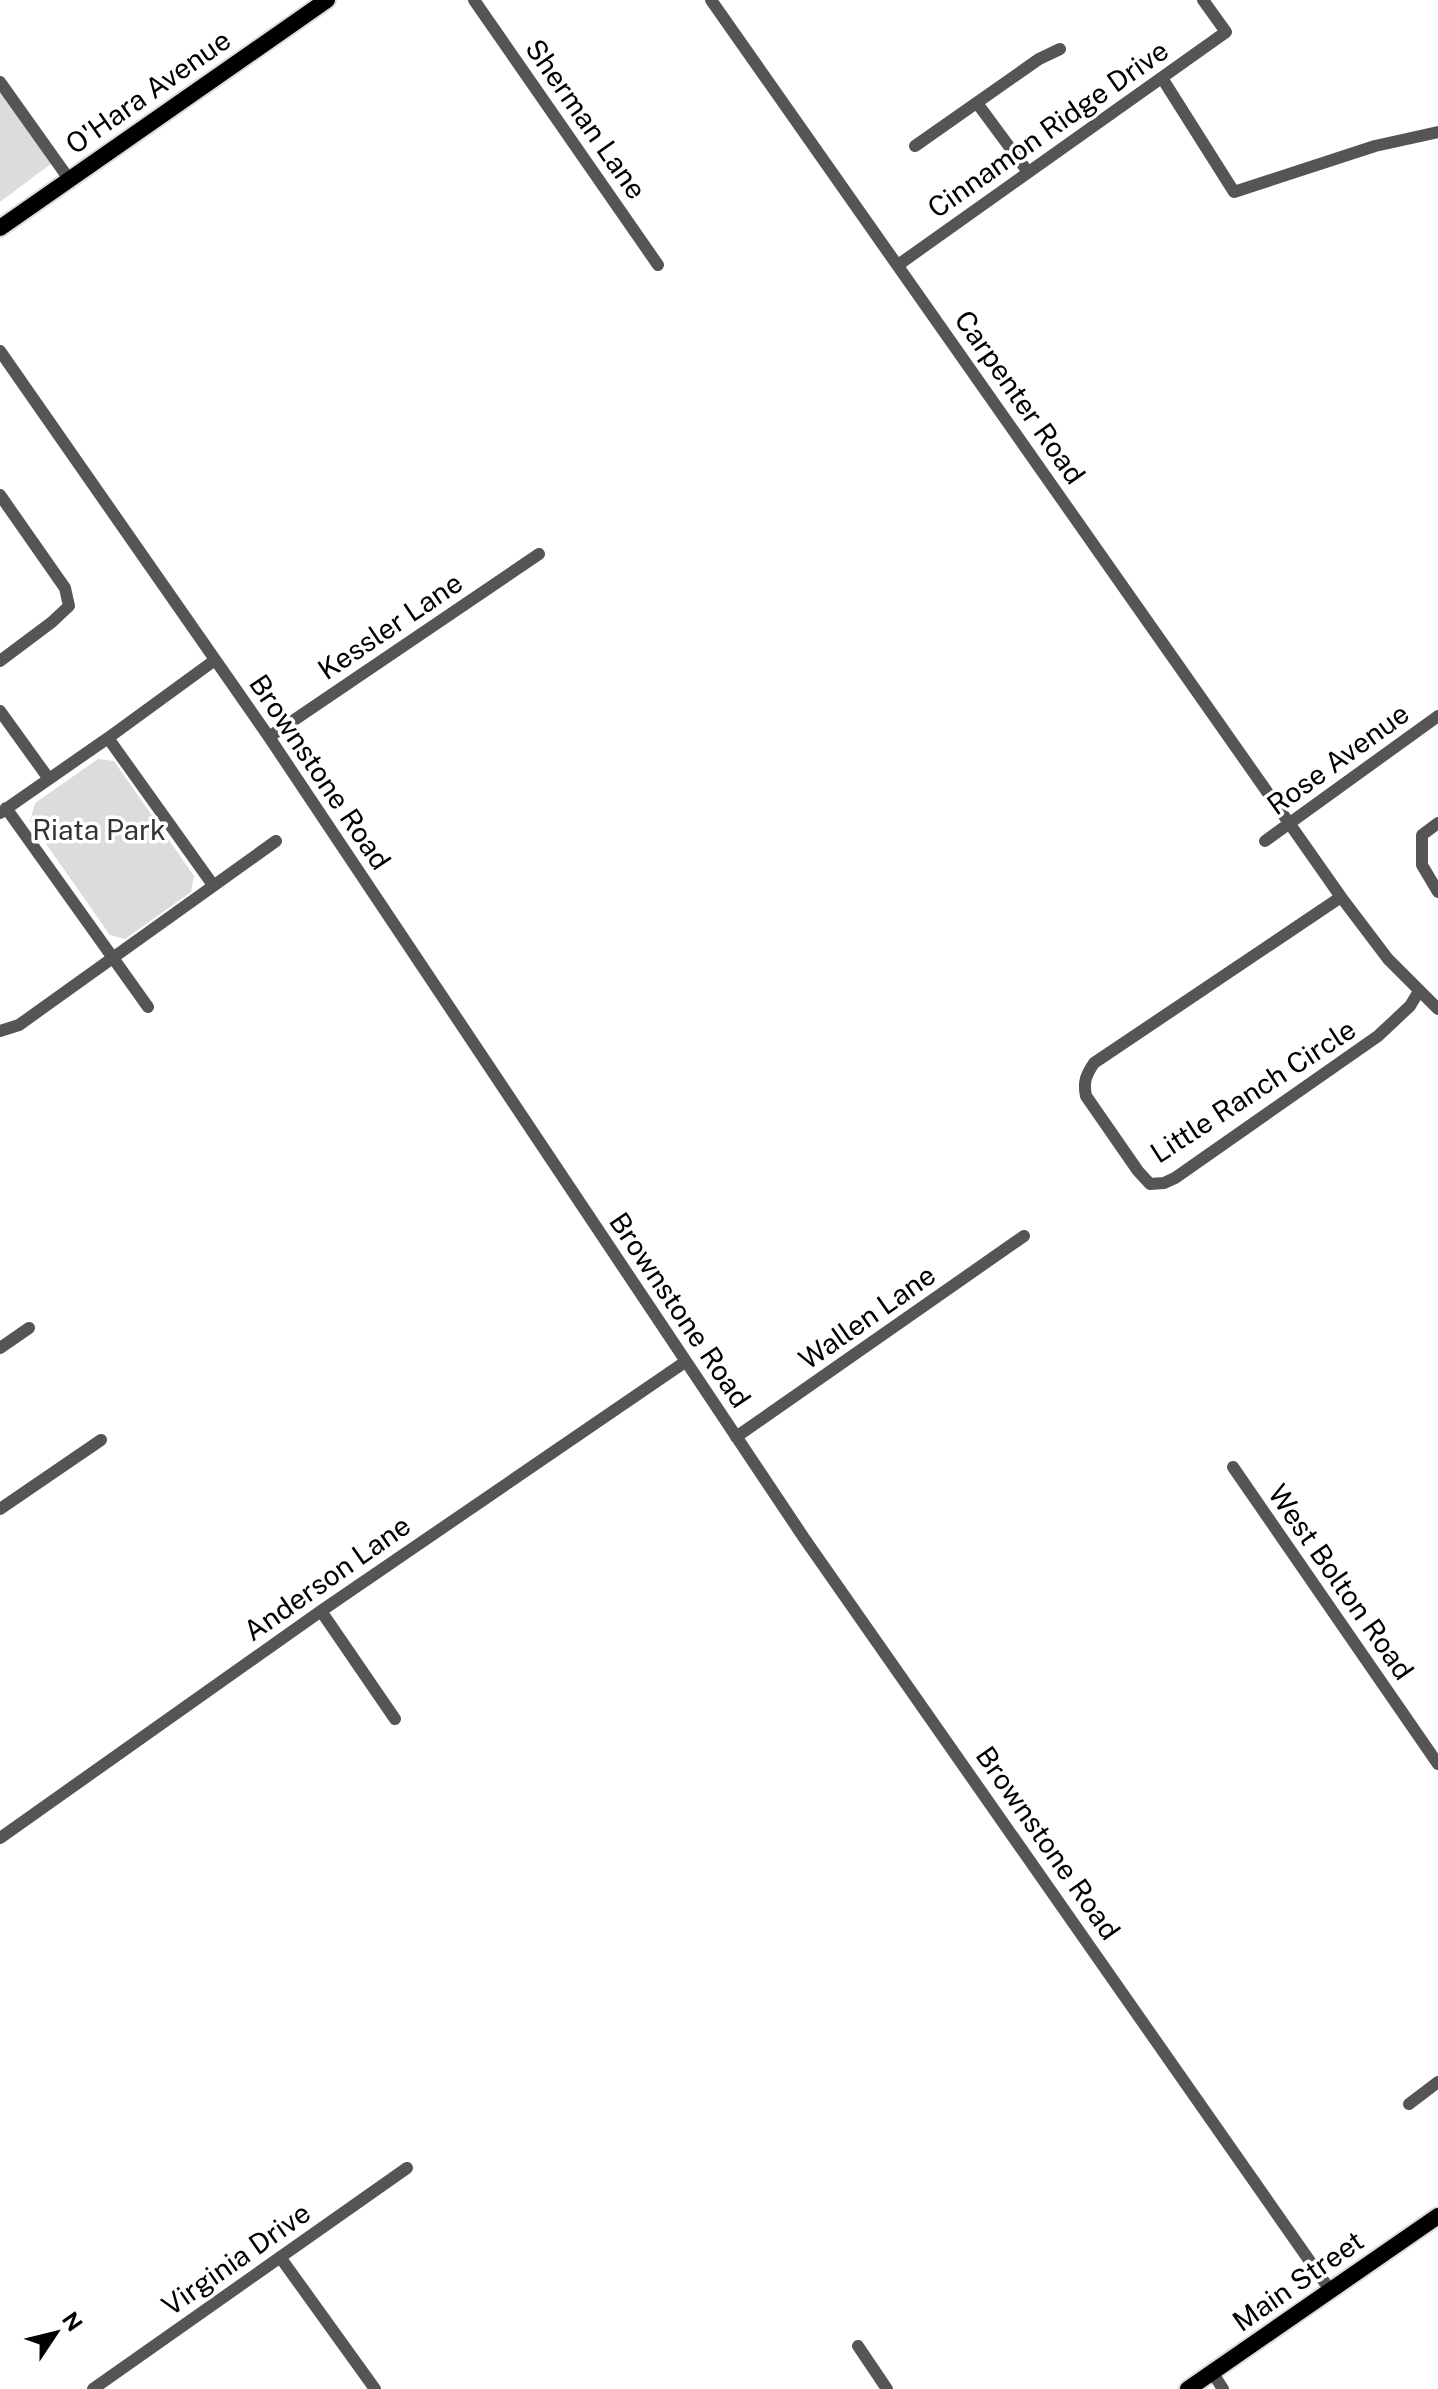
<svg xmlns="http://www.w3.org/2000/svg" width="1438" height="2389" font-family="'Public Sans',sans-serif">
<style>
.green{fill:#dcdcdc}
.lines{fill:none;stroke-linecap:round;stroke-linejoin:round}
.major-casing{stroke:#dbdbdb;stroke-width:20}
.minor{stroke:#555;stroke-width:12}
.major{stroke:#000;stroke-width:16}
.labels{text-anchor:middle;stroke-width:7;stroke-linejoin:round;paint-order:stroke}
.street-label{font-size:28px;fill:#000;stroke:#fff}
.park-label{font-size:28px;fill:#333;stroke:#fff}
</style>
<rect width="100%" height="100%" fill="#fff"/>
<!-- green -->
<path class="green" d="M0,89L52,163L0,202Z
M98,759L114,761L194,876L191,892L125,939L110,935L30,821L35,803Z"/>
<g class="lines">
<defs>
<path id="major" d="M0,228L327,0
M1188,2389L1438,2216"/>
</defs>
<!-- major casing -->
<use href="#major" class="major-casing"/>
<!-- minor -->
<path class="minor" d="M474,0L658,265
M711,0L1341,897L1388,959L1438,1009
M1162,78L1234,192L1375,146L1438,132
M0,82L69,179
M977,103L1028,172
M915,146L1039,59L1060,49
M898,265L1226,32L1203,0
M0,351L269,737L804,1538L1330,2290
M0,495L65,588L69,606L52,622L0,661
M0,711L49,779
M269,737L539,554
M108,738L213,885
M6,808L148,1007
M0,813L108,738L215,660
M1438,823L1422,835V865L1438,892
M1265,841L1438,716
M1341,897L1094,1063C1086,1075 1083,1082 1086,1096L1138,1171L1150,1184L1164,1183L1175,1178L1378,1036L1410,1006L1419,991
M0,1031L19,1025L276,841
M0,1348L29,1328
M736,1437L1024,1236
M1233,1467L1438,1764
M0,1509L101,1440
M321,1611L395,1719
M0,1838L321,1611L685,1362
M1409,2104L1438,2082
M280,2257L375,2389
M858,2346L887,2389
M1212,2372L1223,2389
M93,2389L407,2168"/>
<!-- major -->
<use href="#major" class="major"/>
</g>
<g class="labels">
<!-- street labels -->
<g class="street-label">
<text transform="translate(148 92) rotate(-35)" y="10">O'Hara Avenue</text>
<text transform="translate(586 119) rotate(55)" y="10">Sherman Lane</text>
<text transform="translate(1048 129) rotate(-35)" y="10">Cinnamon Ridge Drive</text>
<text transform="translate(1020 397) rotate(55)" y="10">Carpenter Road</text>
<text transform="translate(390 626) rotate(-34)" y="10">Kessler Lane</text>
<text transform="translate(1338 759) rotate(-36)" y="10">Rose Avenue</text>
<text transform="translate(320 772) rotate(56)" y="10">Brownstone Road</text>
<text transform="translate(1253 1091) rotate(-33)" y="10">Little Ranch Circle</text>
<text transform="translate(680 1310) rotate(56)" y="10">Brownstone Road</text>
<text transform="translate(867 1317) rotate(-35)" y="10">Wallen Lane</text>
<text transform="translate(327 1578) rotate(-35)" y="10">Anderson Lane</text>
<text transform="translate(1341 1582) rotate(55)" y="10">West Bolton Road</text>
<text transform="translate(1048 1843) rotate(55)" y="10">Brownstone Road</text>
<text transform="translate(236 2259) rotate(-35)" y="10">Virginia Drive</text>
<text transform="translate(1298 2281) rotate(-35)" y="10">Main Street</text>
</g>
<!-- park labels -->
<g class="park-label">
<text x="99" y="840">Riata Park</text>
</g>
</g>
<!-- north arrow -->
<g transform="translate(56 2333) rotate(55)" stroke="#ffffff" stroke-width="6" paint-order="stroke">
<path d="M0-6L14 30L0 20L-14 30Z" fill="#000000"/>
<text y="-12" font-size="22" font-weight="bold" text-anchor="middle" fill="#000000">N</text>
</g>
</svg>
